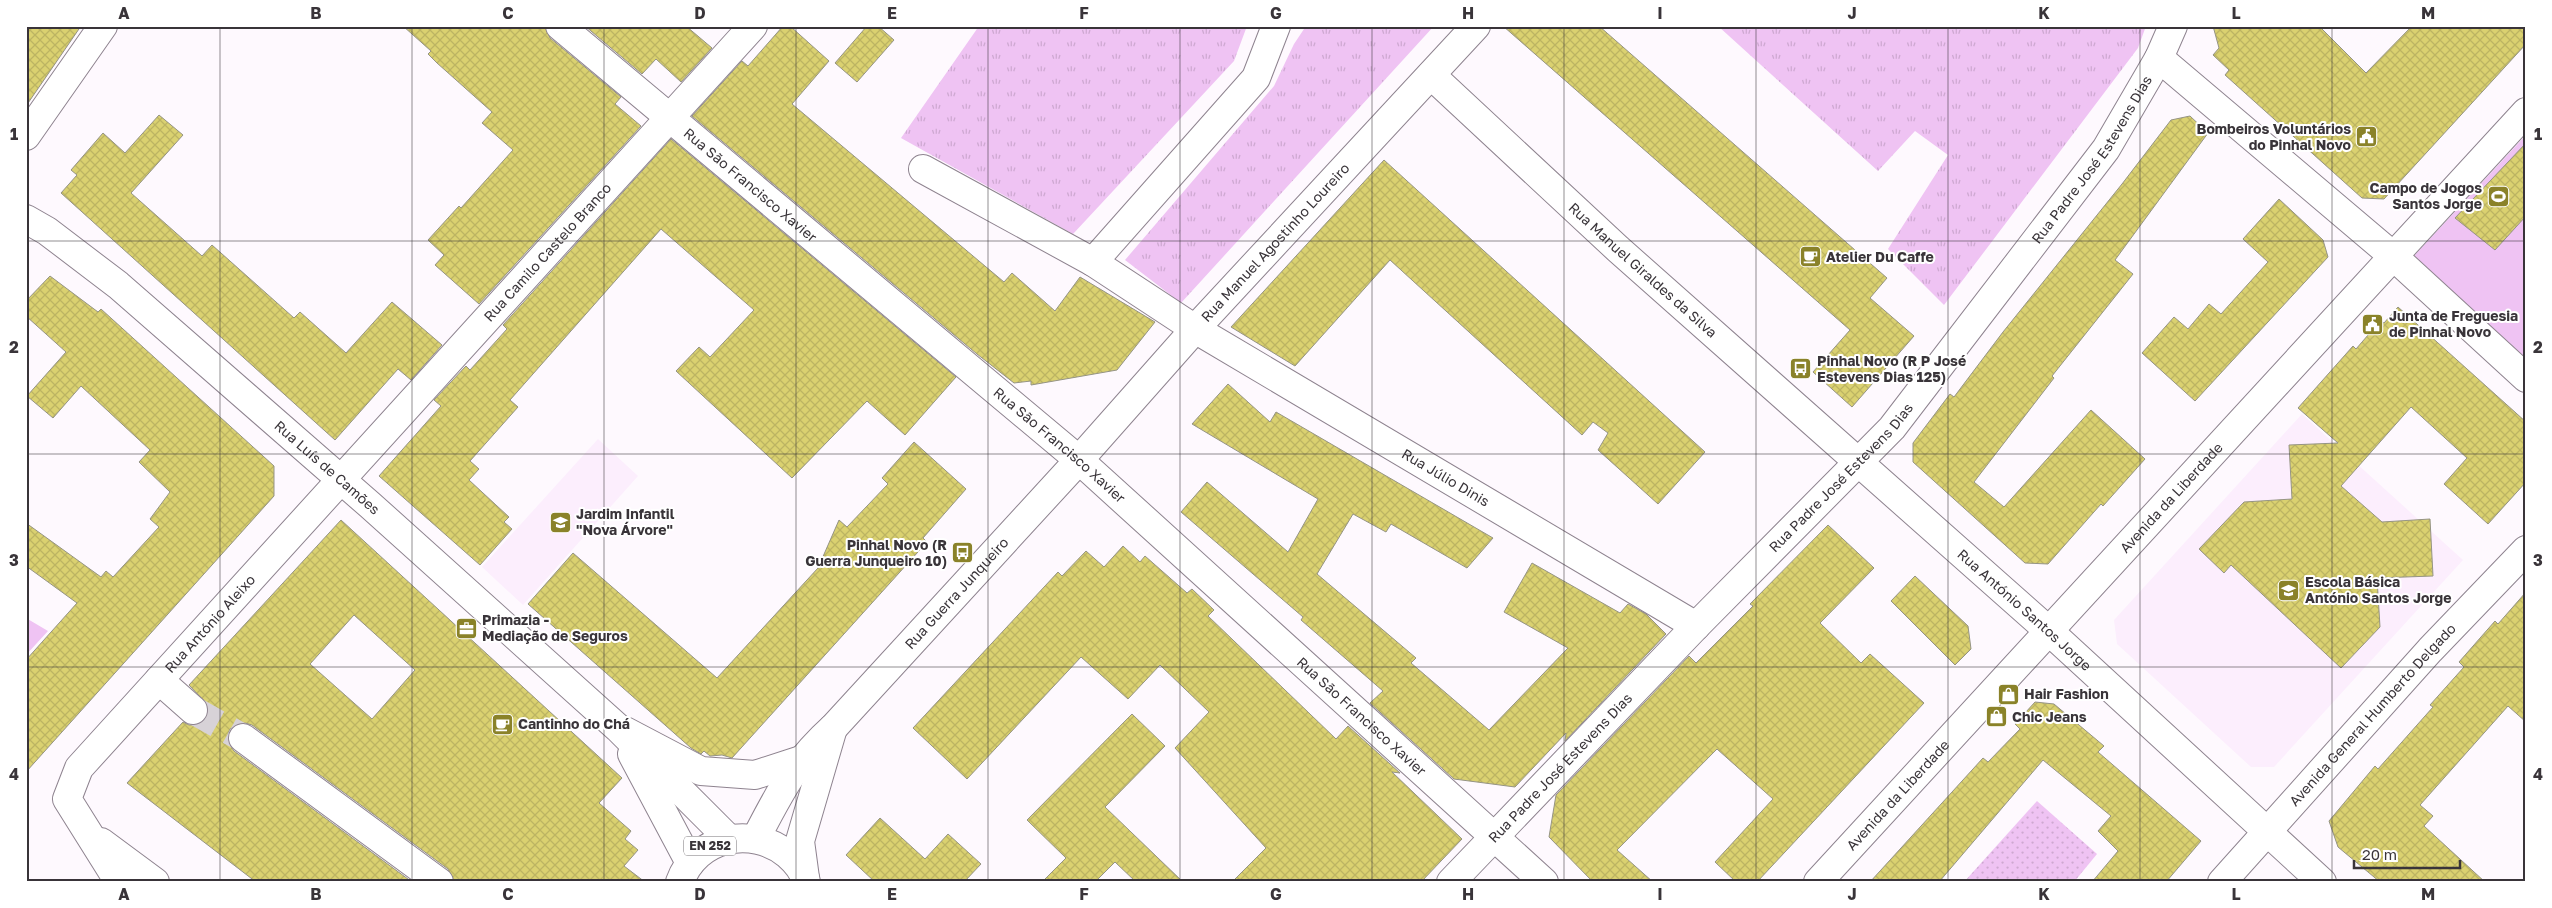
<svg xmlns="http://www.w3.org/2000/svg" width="2552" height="908" font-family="'Golos Text',sans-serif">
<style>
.built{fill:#fceefd}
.grass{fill:url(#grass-tufts)}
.park{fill:url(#park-dots)}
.garden{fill:#efc3f3}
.building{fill:url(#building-cross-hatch);stroke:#959484;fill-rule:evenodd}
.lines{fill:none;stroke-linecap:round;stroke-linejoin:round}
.minor-tunnel{stroke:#d7d2d7;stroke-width:28;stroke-dasharray:28 14;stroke-linecap:butt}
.minor-casing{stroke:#8e838f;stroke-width:30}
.major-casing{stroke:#8e838f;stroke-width:30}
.minor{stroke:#fff;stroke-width:28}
.major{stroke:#fff;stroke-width:28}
.grid{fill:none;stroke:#393439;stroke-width:1;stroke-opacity:0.55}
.labels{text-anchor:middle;stroke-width:4;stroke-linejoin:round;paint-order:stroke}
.shield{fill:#fff;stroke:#747174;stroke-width:1}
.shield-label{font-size:12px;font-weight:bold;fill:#393439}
.poi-label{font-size:14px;font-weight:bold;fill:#393439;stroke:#fff;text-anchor:start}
.street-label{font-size:14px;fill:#393439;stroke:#fff}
.neatline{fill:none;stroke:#393439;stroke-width:2}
.grid-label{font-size:16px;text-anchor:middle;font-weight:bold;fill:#393439}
</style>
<defs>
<pattern id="grass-tufts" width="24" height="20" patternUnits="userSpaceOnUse" patternTransform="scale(1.25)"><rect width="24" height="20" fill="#efc3f3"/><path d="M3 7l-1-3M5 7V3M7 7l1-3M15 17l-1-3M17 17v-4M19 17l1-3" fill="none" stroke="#cea8d1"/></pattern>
<pattern id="park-dots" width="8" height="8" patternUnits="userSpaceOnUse" patternTransform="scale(1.25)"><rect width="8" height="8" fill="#efc3f3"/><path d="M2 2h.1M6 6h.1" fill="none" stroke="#cea8d1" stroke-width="1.8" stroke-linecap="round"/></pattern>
<pattern id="building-cross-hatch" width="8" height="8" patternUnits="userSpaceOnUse" patternTransform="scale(1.25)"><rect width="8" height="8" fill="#dad170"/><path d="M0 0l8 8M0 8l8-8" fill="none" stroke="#bcb462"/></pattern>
</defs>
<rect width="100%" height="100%" fill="#fef9fe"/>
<!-- built -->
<path class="built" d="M2302,414L2463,560L2274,767H2251L2117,644L2114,620Z
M598,439L638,476L523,605L482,567Z"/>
<!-- grass -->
<path class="grass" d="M979,26H1247L1234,61L1073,234L901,138Z
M1306,26H1434L1181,303L1125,260L1274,86L1294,44Z
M1718,26H2146L2138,48L1944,305L1888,249L1948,155L1915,131L1878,171Z"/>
<!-- park -->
<path class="park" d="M2037,801L2097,854L2074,882H1964Z"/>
<!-- garden -->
<path class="garden" d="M2526,135V358L2414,256Z
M26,618L48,631L26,655Z"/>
<!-- building -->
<path class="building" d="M26,26H81L26,106Z
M403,26H545L550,38L621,97L615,104L641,126L479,304L435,265L444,255L428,240L459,206L461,208L513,150L482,123L492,112L437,63L428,54L431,51Z
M585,26H686L712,48L681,82L656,59L642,74Z
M783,26H790L829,61L792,104L1004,282L1012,273L1055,311L1080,277L1155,322L1117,370L1031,385V381L1014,383L977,354L692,116L742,61L748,66Z
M867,26H878L894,40L857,82L835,63Z
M1503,26H1599L1887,278L1870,298L1914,336L1852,407L1813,372L1850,330Z
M2213,26H2319L2366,73L2412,26H2526V44L2384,199L2362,198L2225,75L2229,70L2213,55L2219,48Z
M159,115L183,135L131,193L202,256L212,245L294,318L300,312L346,353L392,302L442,345L411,380L398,369L335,440L61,193L77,175L71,170L103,133L125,153Z
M2190,116L2208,133L2115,260L2133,274L2052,376L2054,378L1974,482L2004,507L2091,410L2145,459L2103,506L2101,504L2048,564L2025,563L1913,462V443L1950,394L1954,397L2003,332L2122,184L2171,120Z
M671,139L956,377L905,435L867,401L792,478L676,371L699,347L710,357L754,310L661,229L510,400L518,407L470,461L479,469L469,480L509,517L504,522L512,529L480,565L379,476L441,406L434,400L466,366L470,370L507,329L503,325Z
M2526,143V216L2495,250L2455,218Z
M1384,160L1705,452L1658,504L1598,450L1608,433L1593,422L1582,435L1390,260L1295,366L1231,327Z
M2279,199L2323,240L2328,257L2195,401L2142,353L2174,317L2188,329L2209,304L2221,314L2268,262L2243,239Z
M50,276L98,312L101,309L274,466V496L26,772V660L77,603L26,566V523L101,577L106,571L113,577L159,527L150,519L170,492L139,462L150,450L81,386L53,418L27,396L66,352L26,316V301Z
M2398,307L2526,422V482L2488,524L2444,484L2467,458L2411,407L2341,486L2382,522L2430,519L2433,576L2377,578L2380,627L2341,668L2231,565L2224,573L2199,549L2244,502L2292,499L2289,445L2338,443L2298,408L2353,346L2356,349L2381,320L2384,323Z
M1228,384L1270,422L1276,412L1493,538L1467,568L1391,524L1386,532L1353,514L1317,574L1416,658L1411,663L1489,730L1568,648L1504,612L1532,563L1620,613L1628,604L1646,614L1666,634L1565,741L1566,733L1515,787L1454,779L1370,703L1383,691L1301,620L1303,617L1181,512L1207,482L1288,552L1318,499L1192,424Z
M914,442L966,489L923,538L927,542L732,758L722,755L710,756L704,751L701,754L691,748L528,604L573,553L717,678L818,568L839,520L847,527L888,484L882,478Z
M341,520L622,778L599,803L631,831L625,839L638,850L624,866L645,882H454L448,869L252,725L245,723L237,724L230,729L227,737L229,744L234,751L412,882H256L127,783L183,722L189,725H198L205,720L208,713V705L189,685ZM354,615L415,670L372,719L310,664Z
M1828,525L1874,568L1820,623L1861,663L1870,654L1924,703L1757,882H1736L1715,862L1773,799L1717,749L1617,850L1653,882H1593L1549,837L1556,795L1689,656L1696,663L1753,606L1750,604Z
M1123,546L1140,562L1145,556L1187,593L1192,589L1214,610L1208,616L1336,739L1348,726L1400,773L1392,772L1462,839L1421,882H1232L1266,848L1175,748L1209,712L1160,665L1128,699L1081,657L967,779L913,728L1058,572L1062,576L1086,551L1104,567Z
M1915,576L1968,626L1971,649L1955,665L1891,601Z
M2526,592V722L2508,706L2420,805L2433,816L2424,826L2485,882H2380L2338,847L2329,821L2375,766L2378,769L2433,707L2430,705L2464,667L2459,662L2495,621L2498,624Z
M2035,702L2054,704L2104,746L2098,752L2201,841L2166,882H2092L2118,851L2098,831L2111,816L2043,760L1939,882H1870L1983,758L1988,762L2020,729L2015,724Z
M1132,714L1165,746L1105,807L1183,882H1136L1115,862L1095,882H1042L1066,858L1027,820Z
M880,818L925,859L948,834L981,864L964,882H875L846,855Z"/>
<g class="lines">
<!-- minor-tunnel -->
<path class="minor-tunnel" d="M193,710L243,738"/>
<defs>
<g id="minor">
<path id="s1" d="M560,26L1079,460L1544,882"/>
<path id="s2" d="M1276,26L1256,78L1093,262L1195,329L1696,626"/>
<path d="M2159,58L2393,256L2526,378"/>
<path id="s3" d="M1431,75L1618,249L2050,632L2322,882"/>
<path d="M26,136L103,26"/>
<path d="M923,169L1093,262"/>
<path d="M159,680L193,710"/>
<path d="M625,731L701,771L755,775L801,760"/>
<path d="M243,738L439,882"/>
<path id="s4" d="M756,838C780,792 794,763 834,727L1079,460L1195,329L1476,26"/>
<path d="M101,842L155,882"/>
<path d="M805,878L800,841L833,728"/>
<path id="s5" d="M119,882L67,799L79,768L753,26"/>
<path id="s6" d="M1451,882L1696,626L1892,428L2106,149L2159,58L2173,26"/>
<path id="s7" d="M1818,882L2526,112"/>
<path id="s8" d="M2222,882L2430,650L2526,550"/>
</g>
<g id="major">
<path id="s9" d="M26,219L47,231L118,285L370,505L618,728L728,838"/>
<path d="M632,754L690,863"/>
<path d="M680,882C696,837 751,825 787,854C795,861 804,871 806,882"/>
</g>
</defs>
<!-- minor casing -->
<use href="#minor" class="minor-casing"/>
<!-- major casing -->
<use href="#major" class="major-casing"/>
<!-- minor -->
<use href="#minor" class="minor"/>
<!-- major -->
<use href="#major" class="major"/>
</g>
<!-- grid -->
<path class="grid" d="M220,26V882M412,26V882M604,26V882M796,26V882M988,26V882M1180,26V882M1372,26V882M1564,26V882M1756,26V882M1948,26V882M2140,26V882M2332,26V882M26,241H2526M26,454H2526M26,667H2526"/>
<!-- icons -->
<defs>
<symbol id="civic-square" viewBox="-11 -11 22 22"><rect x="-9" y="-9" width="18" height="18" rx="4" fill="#8a8229" stroke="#fff"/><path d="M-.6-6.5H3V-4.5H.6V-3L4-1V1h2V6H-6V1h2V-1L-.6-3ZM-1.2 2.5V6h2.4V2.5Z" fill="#fff"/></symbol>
<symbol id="stadium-square" viewBox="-11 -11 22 22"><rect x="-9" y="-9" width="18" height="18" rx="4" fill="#8a8229" stroke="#fff"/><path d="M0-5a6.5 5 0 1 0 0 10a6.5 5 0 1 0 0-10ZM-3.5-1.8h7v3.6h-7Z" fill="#fff"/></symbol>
<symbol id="cafe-square" viewBox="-11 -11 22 22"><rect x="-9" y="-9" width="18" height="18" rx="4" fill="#8a8229" stroke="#fff"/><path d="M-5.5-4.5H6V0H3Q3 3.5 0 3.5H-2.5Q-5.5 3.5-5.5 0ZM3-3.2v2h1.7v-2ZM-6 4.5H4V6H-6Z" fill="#fff"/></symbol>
<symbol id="bus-square" viewBox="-11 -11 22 22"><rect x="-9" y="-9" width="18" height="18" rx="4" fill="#8a8229" stroke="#fff"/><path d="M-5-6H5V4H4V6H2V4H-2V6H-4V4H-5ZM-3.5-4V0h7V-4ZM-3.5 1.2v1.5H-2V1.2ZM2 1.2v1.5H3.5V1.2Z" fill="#fff"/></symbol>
<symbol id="school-square" viewBox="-11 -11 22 22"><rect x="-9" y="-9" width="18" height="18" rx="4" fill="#8a8229" stroke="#fff"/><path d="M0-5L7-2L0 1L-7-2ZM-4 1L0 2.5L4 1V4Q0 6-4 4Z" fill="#fff"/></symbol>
<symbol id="office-square" viewBox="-11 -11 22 22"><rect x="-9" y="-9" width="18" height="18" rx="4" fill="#8a8229" stroke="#fff"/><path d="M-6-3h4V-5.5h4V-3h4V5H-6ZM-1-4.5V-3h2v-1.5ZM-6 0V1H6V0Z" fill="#fff"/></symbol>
<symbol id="shop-square" viewBox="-11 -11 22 22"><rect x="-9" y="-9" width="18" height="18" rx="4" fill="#8a8229" stroke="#fff"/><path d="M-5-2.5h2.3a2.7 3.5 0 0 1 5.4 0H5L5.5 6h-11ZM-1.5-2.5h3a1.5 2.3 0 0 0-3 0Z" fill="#fff"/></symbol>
</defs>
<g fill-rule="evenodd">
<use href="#civic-square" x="2354" y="124" width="25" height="25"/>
<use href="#stadium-square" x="2486" y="184" width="25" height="25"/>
<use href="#cafe-square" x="1798" y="244" width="25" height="25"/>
<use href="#civic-square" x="2360" y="312" width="25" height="25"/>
<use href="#bus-square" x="1788" y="356" width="25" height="25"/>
<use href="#school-square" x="548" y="510" width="25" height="25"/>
<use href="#bus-square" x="950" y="540" width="25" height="25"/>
<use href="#school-square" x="2276" y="578" width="25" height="25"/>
<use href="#office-square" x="454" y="616" width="25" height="25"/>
<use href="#shop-square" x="1996" y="682" width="25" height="25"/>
<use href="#shop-square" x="1984" y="704" width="25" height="25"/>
<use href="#cafe-square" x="490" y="712" width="25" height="25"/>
</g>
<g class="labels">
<!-- shield labels -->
<rect class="shield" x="684" y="836.5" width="52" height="19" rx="4"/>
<g class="shield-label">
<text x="710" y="850">EN 252</text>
</g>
<!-- poi labels -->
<g class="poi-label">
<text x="2351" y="134" text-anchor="end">Bombeiros Voluntários<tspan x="2351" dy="16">do Pinhal Novo</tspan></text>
<text x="2482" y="193" text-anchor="end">Campo de Jogos<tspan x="2482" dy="16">Santos Jorge</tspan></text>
<text x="1826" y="262">Atelier Du Caffe</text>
<text x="2389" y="321">Junta de Freguesia<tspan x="2389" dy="16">de Pinhal Novo</tspan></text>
<text x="1817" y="366">Pinhal Novo (R P José<tspan x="1817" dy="16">Estevens Dias 125)</tspan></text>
<text x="576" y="519">Jardim Infantil<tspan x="576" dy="16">"Nova Árvore"</tspan></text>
<text x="947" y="550" text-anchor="end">Pinhal Novo (R<tspan x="947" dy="16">Guerra Junqueiro 10)</tspan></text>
<text x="2305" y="587">Escola Básica<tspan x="2305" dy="16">António Santos Jorge</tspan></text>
<text x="482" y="625">Primazia -<tspan x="482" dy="16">Mediação de Seguros</tspan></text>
<text x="2024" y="699">Hair Fashion</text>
<text x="2012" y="722">Chic Jeans</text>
<text x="518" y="729">Cantinho do Chá</text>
</g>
<!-- street labels -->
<g class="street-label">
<text dy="5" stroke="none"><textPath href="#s6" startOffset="968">Rua Padre José Estevens Dias</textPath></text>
<text dy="5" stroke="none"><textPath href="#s1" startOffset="248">Rua São Francisco Xavier</textPath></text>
<text dy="5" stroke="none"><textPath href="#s4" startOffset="792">Rua Manuel Agostinho Loureiro</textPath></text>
<text dy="5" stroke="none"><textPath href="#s5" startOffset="828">Rua Camilo Castelo Branco</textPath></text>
<text dy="5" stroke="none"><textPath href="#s3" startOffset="288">Rua Manuel Giraldes da Silva</textPath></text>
<text dy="5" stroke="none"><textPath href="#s1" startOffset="652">Rua São Francisco Xavier</textPath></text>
<text dy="5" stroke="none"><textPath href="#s9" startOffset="391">Rua Luís de Camões</textPath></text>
<text dy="5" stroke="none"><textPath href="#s6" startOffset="562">Rua Padre José Estevens Dias</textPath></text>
<text dy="5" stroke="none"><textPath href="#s2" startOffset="715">Rua Júlio Dinis</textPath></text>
<text dy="5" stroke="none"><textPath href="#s7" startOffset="522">Avenida da Liberdade</textPath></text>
<text dy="5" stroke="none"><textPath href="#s4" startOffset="318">Rua Guerra Junqueiro</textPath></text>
<text dy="5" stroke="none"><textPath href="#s3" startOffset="799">Rua António Santos Jorge</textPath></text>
<text dy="5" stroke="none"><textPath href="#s5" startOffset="326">Rua António Aleixo</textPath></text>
<text dy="5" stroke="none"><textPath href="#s8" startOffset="225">Avenida General Humberto Delgado</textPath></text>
<text dy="5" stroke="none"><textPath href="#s1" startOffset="1058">Rua São Francisco Xavier</textPath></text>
<text dy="5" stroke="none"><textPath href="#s6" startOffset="158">Rua Padre José Estevens Dias</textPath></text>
<text dy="5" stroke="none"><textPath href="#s7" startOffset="118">Avenida da Liberdade</textPath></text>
</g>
</g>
<!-- border -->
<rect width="2552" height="908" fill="none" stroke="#ffffff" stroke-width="55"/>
<!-- scale -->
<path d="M2354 860v8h106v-8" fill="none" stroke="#393439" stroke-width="2.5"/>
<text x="2362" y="860" font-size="15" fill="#393439" stroke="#ffffff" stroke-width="4" paint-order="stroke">20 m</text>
<rect x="28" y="28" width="2496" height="852" class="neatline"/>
<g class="grid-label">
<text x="124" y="19">A</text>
<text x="316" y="19">B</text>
<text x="508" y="19">C</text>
<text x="700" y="19">D</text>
<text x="892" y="19">E</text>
<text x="1084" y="19">F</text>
<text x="1276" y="19">G</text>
<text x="1468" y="19">H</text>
<text x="1660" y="19">I</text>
<text x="1852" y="19">J</text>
<text x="2044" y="19">K</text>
<text x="2236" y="19">L</text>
<text x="2428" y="19">M</text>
<text x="14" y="140">1</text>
<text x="2538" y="140">1</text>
<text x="14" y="353">2</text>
<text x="2538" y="353">2</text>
<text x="14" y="566">3</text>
<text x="2538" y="566">3</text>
<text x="14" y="780">4</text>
<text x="2538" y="780">4</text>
<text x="124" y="900">A</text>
<text x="316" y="900">B</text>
<text x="508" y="900">C</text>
<text x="700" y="900">D</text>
<text x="892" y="900">E</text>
<text x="1084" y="900">F</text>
<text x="1276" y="900">G</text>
<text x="1468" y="900">H</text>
<text x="1660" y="900">I</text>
<text x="1852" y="900">J</text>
<text x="2044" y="900">K</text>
<text x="2236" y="900">L</text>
<text x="2428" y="900">M</text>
</g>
</svg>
